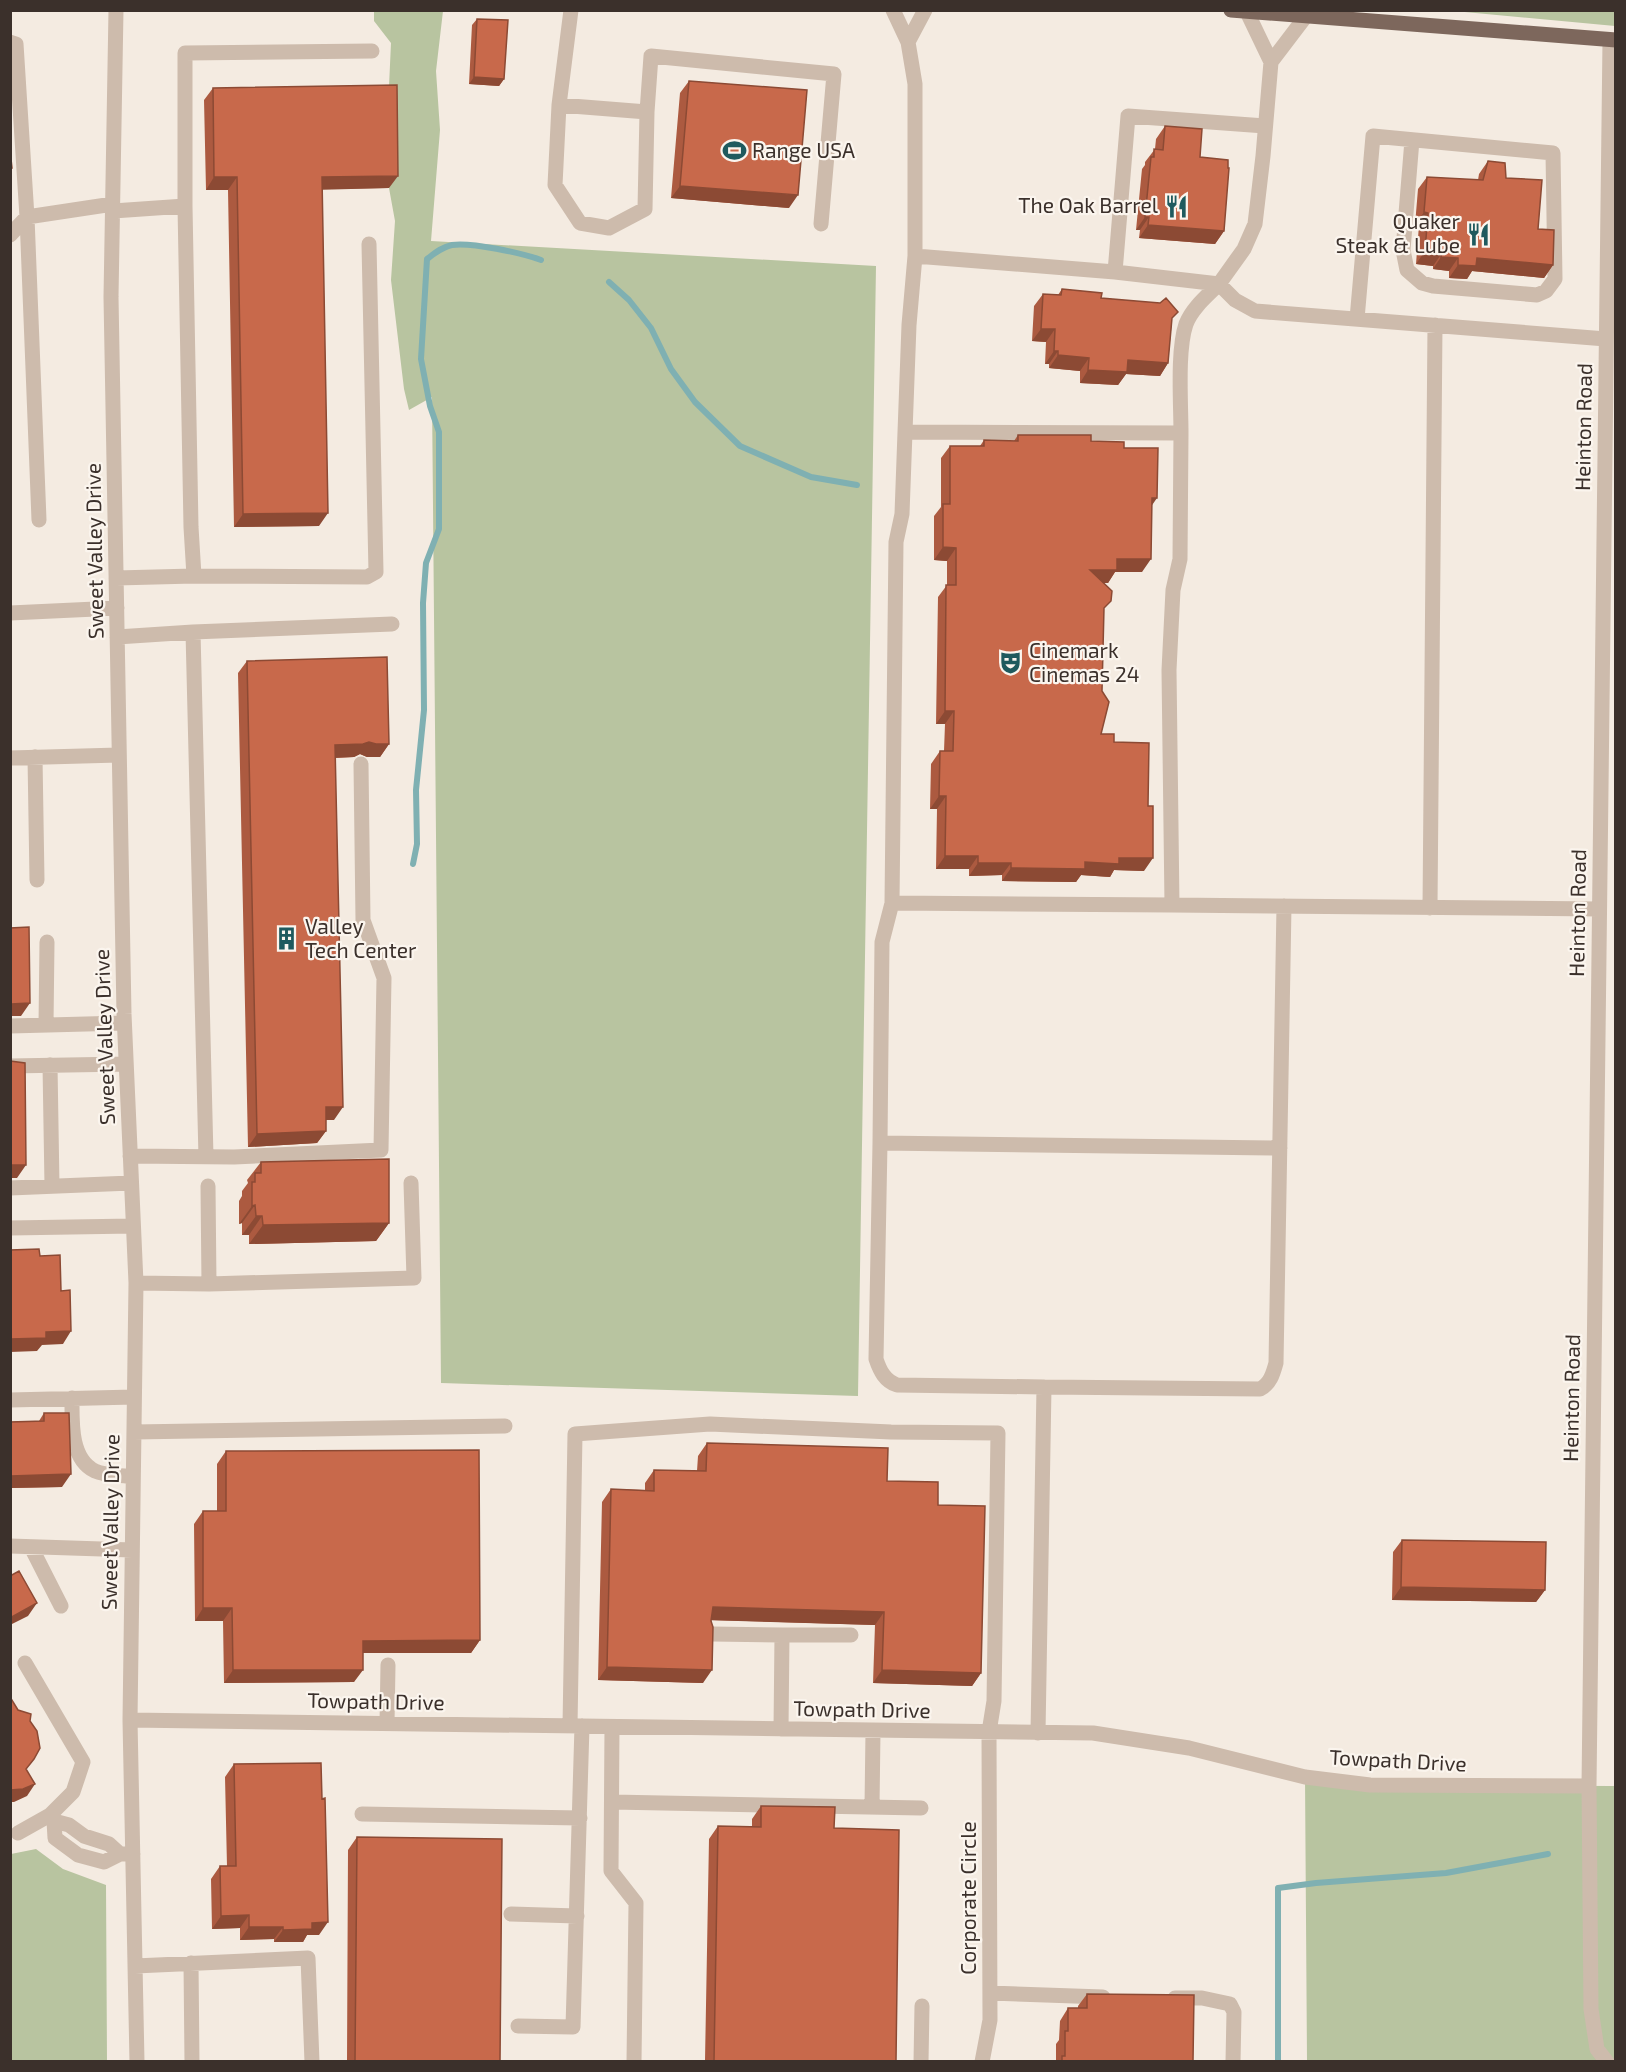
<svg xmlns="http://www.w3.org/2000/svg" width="1626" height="2072" font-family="'Exo 2',sans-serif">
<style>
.green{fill:#b8c4a0}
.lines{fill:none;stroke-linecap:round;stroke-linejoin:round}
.stream{stroke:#7fb0b2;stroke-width:6}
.minor{stroke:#cdbbac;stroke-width:15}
.major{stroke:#7d675c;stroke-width:15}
.wall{fill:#ac5a40}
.shaded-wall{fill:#8c4a34}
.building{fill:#c8694b;stroke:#8c4a34;stroke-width:1.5}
.labels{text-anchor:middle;stroke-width:4.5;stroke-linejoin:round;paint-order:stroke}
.poi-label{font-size:21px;fill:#3b302b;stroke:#fbf5ee;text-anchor:start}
.street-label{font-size:21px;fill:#3b302b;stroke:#fbf5ee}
</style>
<rect width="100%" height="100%" fill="#f4ebe1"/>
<!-- green -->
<path class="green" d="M374,11H443L436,71L440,130L431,241L876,266L858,1396L441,1383L432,397L409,410L404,389L391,280L395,221L389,188L388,108L391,43L374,21Z
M1454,11H1615V26Z
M1305,1777L1370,1785L1615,1786V2061H1307Z
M36,1849L63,1869L106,1885L107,2061H11V1854Z"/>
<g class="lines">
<!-- stream -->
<path class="stream" d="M609,282L629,300L651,328L671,369L695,402L740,446L811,477L857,485
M413,864L417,844L416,790L424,710L423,603L426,563L439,529V432L430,406L421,359L427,259C435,253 442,247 452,245C471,242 522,253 541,260
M1278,2062V1888L1316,1883L1446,1873L1548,1854"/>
<!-- minor -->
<path class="minor" d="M116,10L111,297L124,1014L136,1283L130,1720L137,2062
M893,10L908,42L915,84V256L1115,272
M1247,12L1271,62
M1306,16L1271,62L1263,156L1255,224L1244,249L1219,284L1235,300L1255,311L1606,339
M10,42L16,44L27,217L113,204
M908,42L925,10
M559,105L647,112L645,209L609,228L580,223L555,185L559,105L571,10
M647,112L651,56L834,74L821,224
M185,206L191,527L194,576L367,577L376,572L369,244
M113,211L185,206V53L372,51
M27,217L39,520
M10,235L27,217
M915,256L909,325L905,432L1181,433C1181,404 1177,350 1186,324C1192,308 1208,295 1219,284
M1219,284L1115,272L1128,116L1265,126
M1357,319L1373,136L1553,153L1555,279L1546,291L1537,295L1433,286L1422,283L1407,270L1403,250L1412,140
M1181,433L1180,559L1173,590L1169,670L1172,905L1599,909
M116,578L194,576
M10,613L117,608
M117,637L193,632
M35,757L37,880
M10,758L119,755
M892,903L896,542L902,514L905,432
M1430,908L1435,325
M46,1025L47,942
M10,1026L124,1023
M50,1065L52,1186
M10,1066L126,1064
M880,1143L882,942L892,903L1172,905
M130,1156L234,1157L381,1150L384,978L363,920L361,764
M206,1157L193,632L392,624
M208,1186L209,1284
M10,1188L131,1183
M10,1228L133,1226
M136,1283L209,1284L414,1278L411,1183
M1044,1387L897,1385C885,1381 880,1371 876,1359L880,1143L1280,1148
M72,1398C72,1422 70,1459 95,1471C106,1476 122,1475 133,1477
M10,1400L134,1397
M134,1432L505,1426
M10,1546L132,1550
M31,1547L61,1606
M712,1634L782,1635
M25,1663L83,1762L73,1792L50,1815L54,1821L55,1838L78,1855L104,1862L120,1854H133
M130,1720L1093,1733L1189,1748L1305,1777L1370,1785L1589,1786
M387,1723L388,1665
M570,1726L575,1434L710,1424L891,1432L998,1433L994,1701L989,1732L990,2020L982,2062
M612,1727L611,1871L636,1903L634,2062
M781,1729L782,1635H851
M1038,1733L1044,1387L1260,1389C1270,1384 1273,1374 1276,1363L1284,906
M612,1802L921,1808
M872,1807L873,1731
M362,1814L580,1818
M54,1821L69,1825L84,1836L109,1844L120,1854
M18,1833L50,1815
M511,1914L577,1916
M191,1963L192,2062
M135,1966L308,1958L312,2062
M990,1993L1103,1997
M1175,1998H1202L1230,2004L1234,2012L1233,2062
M518,2026L573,2027L582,1726
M921,2062L922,2006
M1607,2062L1597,2049L1591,2009L1589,1786L1610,40"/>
<!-- major -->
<path class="major" d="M1231,10L1616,40"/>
</g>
<!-- wall -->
<path class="wall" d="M477,19L504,79L499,86L469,84L472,25Z
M689,81L789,208L671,198L680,93Z
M213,88L389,188L322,189L319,526L234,527L228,190H206L204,100Z
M1165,126L1200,157L1224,231L1215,244L1139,238L1140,230H1136L1142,169L1145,165V162L1155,149L1156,139Z
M1488,161L1506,178L1538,229L1553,265L1544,278L1472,271L1467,279L1449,278V271L1433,269V266L1416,264L1419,225H1415L1418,189L1427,177L1478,180L1479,174Z
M1062,289L1101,298L1172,321L1168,363L1160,376L1126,374L1118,385L1080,383V371L1049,368V364H1045L1046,342L1032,341L1034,306L1043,294L1058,295Z
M1018,435L1091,441L1124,448L1152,506L1142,572H1115L1108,583H1104L1101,734L1114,742L1144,871L1114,870L1110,877L1081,875L1076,882L1002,881V875L969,876V869H936L937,809H930L931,764L940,751H944L945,724H936L938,597L947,585V561L934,560V516L941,507V458L950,446H980L984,440L1014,441Z
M247,661L389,744L380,757H367L360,754L354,757L336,758L334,1120H326V1131L317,1143L248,1147L238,673Z
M261,1162L389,1223L376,1241L249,1244V1235H242V1223L239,1224V1201L242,1196V1191L248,1183L247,1180Z
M44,1413L62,1487L10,1488V1422L39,1421Z
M707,1443L887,1481L938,1505L981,1673L972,1686L873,1683L875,1625L711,1620L703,1683L598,1680L602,1502L611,1489L645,1490V1483L654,1470L697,1471L698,1456Z
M226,1451L480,1640L471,1653H363L354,1682L224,1683L223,1621H195L194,1524L203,1511H217V1464Z
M1402,1540L1545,1590L1536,1602L1392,1600L1393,1552Z
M234,1764L319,1935H307L303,1942H274V1939L240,1940V1928L212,1929L211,1879L220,1866H227L225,1777Z
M761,1806L834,1828L896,2061H705L709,1839L718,1826L752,1827V1819Z
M357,1837L500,2061H347L348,1850Z
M1087,1994L1193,2061H1056V2044L1059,2040L1060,2021L1068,2008H1078V2006Z"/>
<!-- shaded-wall -->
<path class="shaded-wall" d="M474,77L504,79L499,86L469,84Z
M398,176L389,188L313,190L322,177Z
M214,177H237L228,190H206Z
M680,186L798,195L789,208L671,198Z
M1424,212L1428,213L1419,225H1415Z
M1145,217H1149L1140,230H1136Z
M1148,225L1224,231L1215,244L1139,238Z
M1425,251L1442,253L1433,266L1416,264Z
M1441,257L1458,258L1449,271L1433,269Z
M1477,258L1553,265L1544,278L1472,271L1467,279L1449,278L1458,265Z
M1041,329H1055L1046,342L1032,341Z
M1054,351H1058L1049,364H1045Z
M1058,355L1089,358L1080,371L1049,368Z
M1128,360L1168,363L1160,376L1126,374L1118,385L1080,383L1088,370Z
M1152,498H1157L1148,511Z
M328,513L319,526L234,527L243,514Z
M943,547L956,548L947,561L934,560Z
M1117,559H1151L1142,572H1115L1108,583H1082L1090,570Z
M945,711H954L945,724H936Z
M369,742L389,744L380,757H367L360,754L354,757L327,758L335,745Z
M939,796H946L937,809H930Z
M945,856H978L969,869H936Z
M1119,858H1153L1144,871L1114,870L1110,877L1081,875L1076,882L1002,881L1011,868L1085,862Z
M978,863H1011L1002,875L969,876Z
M30,1003L21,1016H10V1004Z
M326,1107H343L334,1120H317Z
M326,1131L317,1143L248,1147L257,1134Z
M10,1165H26L17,1178H10Z
M255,1205L242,1223L239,1224L252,1206Z
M256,1216H262L249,1235H242Z
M389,1223L376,1241L249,1244L263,1225Z
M71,1331L63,1344L42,1345L37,1351L10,1352V1339L46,1332Z
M71,1474L62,1487L10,1488V1476Z
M1401,1587L1545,1590L1536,1602L1392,1600Z
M37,1603L28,1616L10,1625V1618Z
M713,1607L884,1612L875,1625L704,1620Z
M203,1608H232L223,1621H195Z
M480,1640L471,1653H354L363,1641Z
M607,1667L712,1670L703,1683L598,1680Z
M233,1670H363L354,1682L224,1683Z
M882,1670L981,1673L972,1686L873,1683Z
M35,1784L27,1796L14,1802H10V1790Z
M249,1915L240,1928L212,1929L221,1916Z
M328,1922L319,1935H307L303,1942H274L283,1930L312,1923Z
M249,1927H283L274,1939L240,1940Z"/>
<!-- building -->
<path class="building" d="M477,19L508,20L504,79L474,77Z
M689,81L807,90L798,195L680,186Z
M397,85L398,176L322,177L328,513L243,514L237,177H214L213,88Z
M1165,126L1202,129L1200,157L1228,160V168H1229L1224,231L1148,225L1149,217H1145L1151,157H1154V149L1163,150Z
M10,150L12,168H10Z
M1488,161L1505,163L1506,178L1542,180L1538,229L1554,230L1553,265L1477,258L1476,266L1458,265V258L1441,257L1442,253L1425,251L1428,213L1424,212L1427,177L1483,180Z
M1062,289L1102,293L1101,298L1160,303L1166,298L1178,312L1172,318L1168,363L1128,360L1127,372L1088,370L1089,358L1058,355V351H1054L1055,329H1041L1043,294L1061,295Z
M1018,435H1091V441L1124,442V448H1158L1157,498H1152L1151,559H1117V570H1090L1112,591L1111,601L1104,608L1102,691L1109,702L1101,734H1114V742L1149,743L1148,806H1153V858H1119V864L1085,862V869L1011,868V863H978V856H945L946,796H939L940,751H953L954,711H945L946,585H956V548L943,547V504H950V446H984V440L1018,441Z
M387,657L389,744H376L369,742L363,744L335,745L343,1107H326V1131L257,1134L247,661Z
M29,927L30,1003L10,1004V928Z
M10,1061L25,1063L26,1165H10Z
M389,1159V1223L263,1225L262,1216H256L255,1205L252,1206V1182H255V1173H261V1162Z
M39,1249L40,1256L60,1255L61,1291L70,1290L71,1331L46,1332V1338L10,1339V1250Z
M44,1413H69L71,1474L10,1476V1422L44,1421Z
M707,1443L888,1448L887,1481L938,1482V1505L985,1506L981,1673L882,1670L884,1612L713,1607L711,1621L713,1627L712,1670L607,1667L611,1489L654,1491V1470L706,1471Z
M479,1450L480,1640L363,1641V1670H233L232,1608H203V1511H226V1451Z
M1402,1540L1546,1542L1545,1590L1401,1587Z
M19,1571L37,1603L10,1618V1576Z
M10,1697L18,1710L31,1714L30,1721L37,1731L40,1748L34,1759L26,1769L35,1784L23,1789L10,1790Z
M321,1763L322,1799L325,1798L328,1922L312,1923V1929L283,1930V1927H249V1915L221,1916L220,1866H236L234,1764Z
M761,1806L835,1807L834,1828L899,1830L896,2061H714L718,1826L761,1827Z
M357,1837L502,1839L500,2061H355Z
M1087,1994L1194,1995L1193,2061H1062V2056H1065V2031H1068V2008H1087Z"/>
<!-- icons -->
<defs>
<symbol id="stadium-bare" viewBox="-9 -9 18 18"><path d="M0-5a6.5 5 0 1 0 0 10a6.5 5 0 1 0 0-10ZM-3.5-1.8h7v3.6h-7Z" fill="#1f5a5e" stroke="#fbf5ee" stroke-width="2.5" paint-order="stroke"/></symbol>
<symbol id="restaurant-bare" viewBox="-9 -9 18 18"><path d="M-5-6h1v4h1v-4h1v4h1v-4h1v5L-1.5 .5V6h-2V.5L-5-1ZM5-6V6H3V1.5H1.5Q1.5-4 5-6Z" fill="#1f5a5e" stroke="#fbf5ee" stroke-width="2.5" paint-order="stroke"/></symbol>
<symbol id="theatre-bare" viewBox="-9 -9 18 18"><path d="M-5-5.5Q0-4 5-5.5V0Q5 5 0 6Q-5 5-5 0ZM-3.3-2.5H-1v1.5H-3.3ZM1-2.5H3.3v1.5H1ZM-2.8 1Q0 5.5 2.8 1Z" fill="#1f5a5e" stroke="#fbf5ee" stroke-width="2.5" paint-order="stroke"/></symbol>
<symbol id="building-bare" viewBox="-9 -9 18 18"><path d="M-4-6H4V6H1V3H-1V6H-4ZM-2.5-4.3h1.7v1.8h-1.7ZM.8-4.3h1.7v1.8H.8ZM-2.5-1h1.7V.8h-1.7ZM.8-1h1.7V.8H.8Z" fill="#1f5a5e" stroke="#fbf5ee" stroke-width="2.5" paint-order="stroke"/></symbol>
</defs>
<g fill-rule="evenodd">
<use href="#stadium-bare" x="718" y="134" width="33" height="33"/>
<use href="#restaurant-bare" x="1160" y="190" width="33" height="33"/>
<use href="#restaurant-bare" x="1462" y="218" width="33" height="33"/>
<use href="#theatre-bare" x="994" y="646" width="33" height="33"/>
<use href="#building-bare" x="270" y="922" width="33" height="33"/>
</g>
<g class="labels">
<!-- poi labels -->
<g class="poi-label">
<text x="752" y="158">Range USA</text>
<text x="1158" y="213" text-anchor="end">The Oak Barrel</text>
<text x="1460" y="229" text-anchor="end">Quaker<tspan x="1460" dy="24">Steak &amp; Lube</tspan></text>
<text x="1029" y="658">Cinemark<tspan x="1029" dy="24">Cinemas 24</tspan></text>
<text x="305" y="934">Valley<tspan x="305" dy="24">Tech Center</tspan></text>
</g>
<!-- street labels -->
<g class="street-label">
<text transform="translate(1584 427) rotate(-89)" y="7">Heinton Road</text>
<text transform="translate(95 551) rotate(-91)" y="7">Sweet Valley Drive</text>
<text transform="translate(1578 913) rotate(-89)" y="7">Heinton Road</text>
<text transform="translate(105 1037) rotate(-92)" y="7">Sweet Valley Drive</text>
<text transform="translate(1572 1398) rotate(-89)" y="7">Heinton Road</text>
<text transform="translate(111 1522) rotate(-89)" y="7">Sweet Valley Drive</text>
<text transform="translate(376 1702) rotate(1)" y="7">Towpath Drive</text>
<text transform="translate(862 1710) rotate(1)" y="7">Towpath Drive</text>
<text transform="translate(1398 1761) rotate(3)" y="7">Towpath Drive</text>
<text transform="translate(969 1898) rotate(-90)" y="7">Corporate Circle</text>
</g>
</g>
<!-- border -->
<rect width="1626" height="2072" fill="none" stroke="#3b302b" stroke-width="24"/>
</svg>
